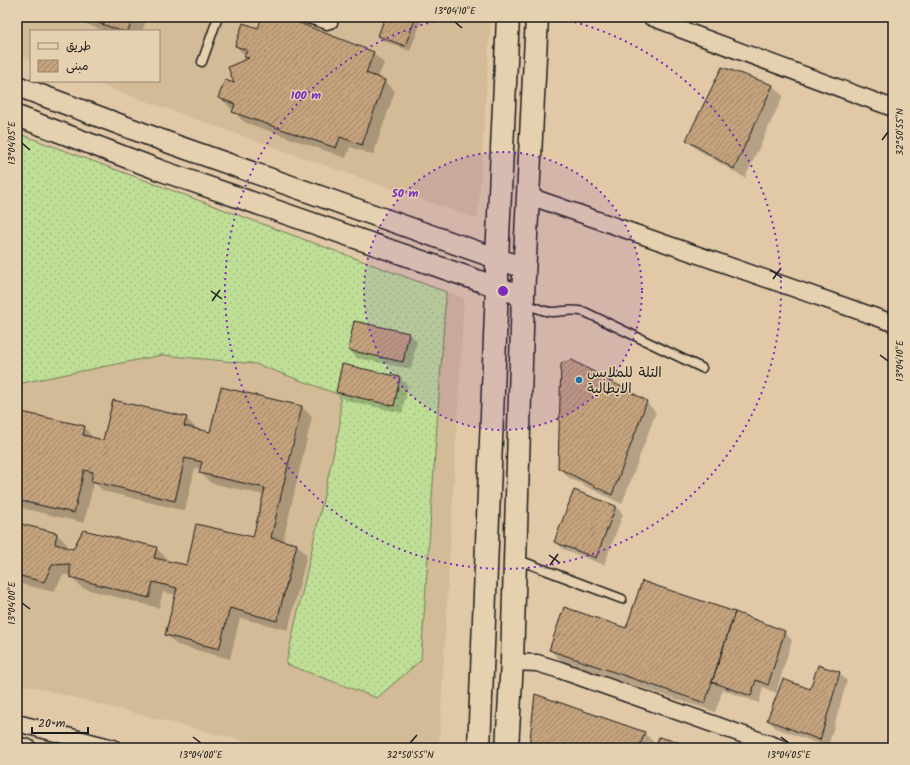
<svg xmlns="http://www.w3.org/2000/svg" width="910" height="765" font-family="Kalam,'Playpen Sans Arabic',sans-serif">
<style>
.built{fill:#d4bb97}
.grass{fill:url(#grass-dots);stroke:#6e7d59}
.shadow{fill:#0003}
.building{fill:url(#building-hatch);stroke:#1c1c1c}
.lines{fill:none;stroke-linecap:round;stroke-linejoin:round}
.service-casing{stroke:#1c1c1c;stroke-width:11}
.minor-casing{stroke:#1c1c1c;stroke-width:19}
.tertiary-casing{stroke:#1c1c1c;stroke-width:23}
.primary-casing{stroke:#1c1c1c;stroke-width:25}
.service{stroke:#e5d0af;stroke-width:8}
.minor{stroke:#e5d0af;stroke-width:16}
.tertiary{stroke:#e5d0af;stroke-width:20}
.primary{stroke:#e5d0af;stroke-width:22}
.ticks{fill:none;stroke:#1c1c1c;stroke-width:1.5}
.ring{fill:none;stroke:#7b2cbf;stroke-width:2;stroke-dasharray:2 4}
.poi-dot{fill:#1f6fb2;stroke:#e5d0af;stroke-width:1.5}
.labels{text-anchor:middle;stroke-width:3;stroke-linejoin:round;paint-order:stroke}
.poi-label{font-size:14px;fill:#1c1c1c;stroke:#e5d0af;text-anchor:start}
.centre{fill:#7b2cbf;stroke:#e5d0af;stroke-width:2}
.ring-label{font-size:12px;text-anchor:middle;font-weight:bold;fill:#7b2cbf;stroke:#e5d0af;stroke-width:3;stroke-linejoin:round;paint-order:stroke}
.neatline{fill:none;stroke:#1c1c1c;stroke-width:1.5}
.ticks-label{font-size:10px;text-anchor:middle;fill:#1c1c1c}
</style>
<defs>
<pattern id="grass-dots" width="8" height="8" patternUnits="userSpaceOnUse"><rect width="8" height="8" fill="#bfde96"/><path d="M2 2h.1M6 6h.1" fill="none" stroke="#a4be81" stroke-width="1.8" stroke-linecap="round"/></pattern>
<pattern id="building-hatch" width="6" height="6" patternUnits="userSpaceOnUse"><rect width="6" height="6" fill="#c4a37d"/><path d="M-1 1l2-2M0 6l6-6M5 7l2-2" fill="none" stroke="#9e8466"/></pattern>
</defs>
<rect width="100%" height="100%" fill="#e1c9a7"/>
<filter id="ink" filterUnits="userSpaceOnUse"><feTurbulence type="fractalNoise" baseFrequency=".025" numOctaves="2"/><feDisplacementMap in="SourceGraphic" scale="8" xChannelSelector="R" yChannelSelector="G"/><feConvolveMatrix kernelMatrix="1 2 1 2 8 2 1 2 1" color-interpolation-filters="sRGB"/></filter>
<g filter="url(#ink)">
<!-- built -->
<path class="built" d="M17,17H491L478,219L352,175L89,81H159V31H31V60L17,55Z
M17,133L464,298L439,748H271L17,683Z"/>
<!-- grass -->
<path class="grass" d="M17,133L446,292L421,660L377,698L286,664L340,424V395L256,364L162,355L17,384Z"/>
<!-- shadow -->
<path class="shadow" d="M67,17H148L142,31H105Z
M263,17H281L373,53L384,63L378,78L385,81L395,91L373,155L350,147L346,158L244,122L234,112V109L230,108L220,97L236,85L249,60L236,46L259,29Z
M386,17H423L410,51L384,41L379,36Z
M722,68L773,86L783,96L745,178L698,150L687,140Z
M355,322L409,333L417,341L411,369L357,358L349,350Z
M343,365L400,378L408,386L402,413L345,400L337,392Z
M222,388L302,407L312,417L283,541L297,545L307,555L288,630L240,618L230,659L177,645L166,634L177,595L163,592L159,608L82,588L71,577V575H63L54,592L17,583V524L57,534L67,544V548L74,550L156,548L167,558L166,562L188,567L254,538L264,495L211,483L200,472L201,469L195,468L185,511L103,491L94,482L84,523L17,507V412L84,427L94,439L104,441L186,418L197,429L196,430L211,433Z
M646,402L656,412L622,504L569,478L559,468Z
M615,506L623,514L604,565L563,549L555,541Z
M643,582L735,613L784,632L792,640L776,693L763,687L759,703L723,690L715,712L561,661L550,650L627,630Z
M839,673L847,681L828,747L776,728L768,720Z
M644,733L655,743L653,748H530Z"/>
<!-- building -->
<path class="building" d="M83,17H134L128,31H121Z
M262,17H284L374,52L366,73L385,80L362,145L340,137L336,148L232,112L235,104L218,98L225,80L234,83L228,67L249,58L244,57L247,50L235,46L243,23L258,28Z
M385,17H416L405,46L378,36Z
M722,67L773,85L734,169L686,140Z
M354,321L409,333L403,362L348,350Z
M572,360L647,401L612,495L558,468L561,363Z
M342,364L400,377L394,406L336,392Z
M221,387L302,406L271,538L297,544L277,621L230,608L219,649L165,635L177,588L153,582L149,598L70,577V564L52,565L44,582L17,575V523L57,533L55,544L73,549L83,530L157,547L154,558L187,565L196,524L253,537L265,488L199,473L202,462L185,458L175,501L91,481L93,472L84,470L74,513L17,500V411L85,426L83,435L103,440L113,400L187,417L184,426L210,432Z
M574,490L616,506L596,558L554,542Z
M642,581L735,612L705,703L549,650L564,607L626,628Z
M735,612L785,631L768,685L756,680L751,696L712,682Z
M818,665L840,672L820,740L767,720L783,679L810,689Z
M535,694L645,732L639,748H529Z
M659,737L700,748H655Z"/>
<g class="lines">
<defs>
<path id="service" d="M302,17L327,25L333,23L335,17
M202,62L218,17
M524,303C532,306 543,312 552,312C566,312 570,308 585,312L702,368
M516,559L622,599"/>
<path id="minor" d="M651,17L678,27
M671,17L680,29L893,108
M529,196L893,323
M512,662L537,663L560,670L781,748
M17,723L113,748
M17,745L28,748"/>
<path id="tertiary" d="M17,86L175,145L524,268
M17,116L162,171L523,296"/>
<path id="primary" d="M479,748L497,287V259L508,17
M507,748L512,662L523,296L537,17"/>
</defs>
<!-- service casing -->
<use href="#service" class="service-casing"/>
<!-- minor casing -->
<use href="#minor" class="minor-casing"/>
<!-- tertiary casing -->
<use href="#tertiary" class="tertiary-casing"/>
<!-- primary casing -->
<use href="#primary" class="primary-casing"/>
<!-- service -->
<use href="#service" class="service"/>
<!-- minor -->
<use href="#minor" class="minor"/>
<!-- tertiary -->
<use href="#tertiary" class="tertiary"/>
<!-- primary -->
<use href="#primary" class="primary"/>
</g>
</g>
<!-- ticks -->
<path class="ticks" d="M455,22L462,28M882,140L888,132M22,143L30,150M771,270L782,278M773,279L781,268M211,291L222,299M212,301L220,290M880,355L888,361M549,555L560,563M550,565L558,554M22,603L30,609M193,737L201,743M781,737L789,743M410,743L417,735"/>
<!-- distance rings -->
<circle cx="503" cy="291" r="139" fill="#7b2cbf" fill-opacity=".12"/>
<g class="ring">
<circle cx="503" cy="291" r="139"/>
<path d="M551 17A278 278 0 1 1 455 17"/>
</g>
<!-- markers -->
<circle class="poi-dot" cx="579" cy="380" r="4"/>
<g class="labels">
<!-- poi labels -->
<g class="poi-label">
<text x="587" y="377">التلة للملابس<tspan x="587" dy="16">الايطالية</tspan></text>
</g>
</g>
<circle cx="503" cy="291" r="6" class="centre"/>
<g class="ring-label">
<text x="306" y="99">100 m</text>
<text x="405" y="197">50 m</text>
</g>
<!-- margin -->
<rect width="910" height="765" fill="none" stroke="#e5d0af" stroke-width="44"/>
<!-- legend -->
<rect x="30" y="30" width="130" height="52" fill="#e5d0af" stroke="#958874"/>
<rect x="38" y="43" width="20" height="6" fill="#e5d0af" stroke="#958874"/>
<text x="66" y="50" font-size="12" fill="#1c1c1c">طريق</text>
<rect x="38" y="60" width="20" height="12" fill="url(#building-hatch)" stroke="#958874"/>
<text x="66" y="70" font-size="12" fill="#1c1c1c">مبنى</text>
<!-- scale -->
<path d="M32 727v6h56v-6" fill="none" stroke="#1c1c1c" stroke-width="2"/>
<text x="38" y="727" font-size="12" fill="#1c1c1c" stroke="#e5d0af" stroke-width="3" paint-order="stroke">20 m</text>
<rect x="22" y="22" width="866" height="721" class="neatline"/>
<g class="ticks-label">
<text x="455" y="14">13°04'10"E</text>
<text transform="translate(899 132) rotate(-90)" y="4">32°50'55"N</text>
<text transform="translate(11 143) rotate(-90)" y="4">13°04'05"E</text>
<text transform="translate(899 361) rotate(-90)" y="4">13°04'10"E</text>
<text transform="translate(11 603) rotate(-90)" y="4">13°04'00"E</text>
<text x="201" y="758">13°04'00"E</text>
<text x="410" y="758">32°50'55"N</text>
<text x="789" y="758">13°04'05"E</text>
</g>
</svg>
